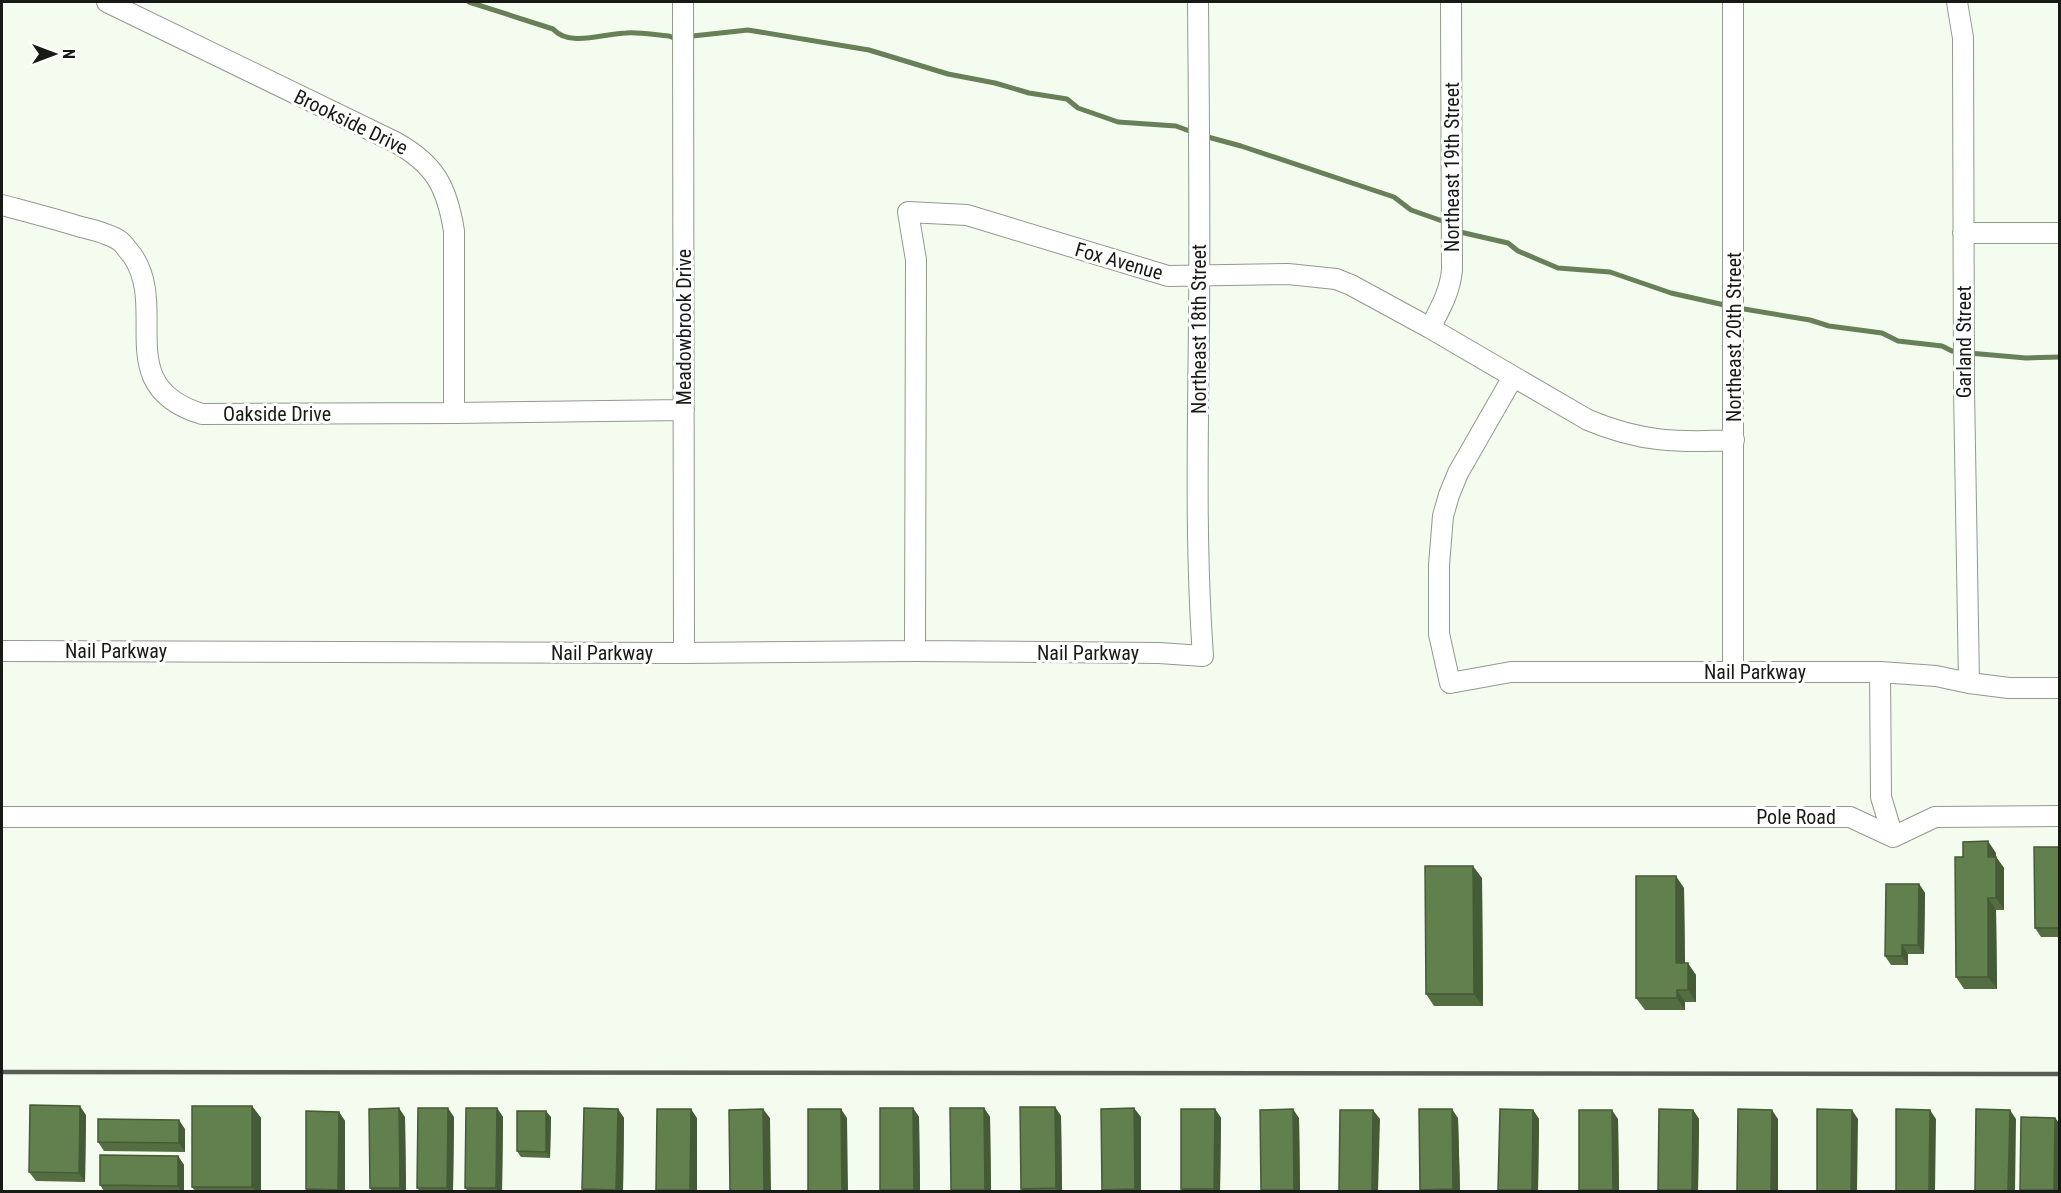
<svg xmlns="http://www.w3.org/2000/svg" width="2061" height="1193" font-family="'Roboto Condensed',sans-serif">
<style>
.lines{fill:none;stroke-linecap:round;stroke-linejoin:round}
.stream{stroke:#688058;stroke-width:5}
.minor-casing{stroke:#92998e;stroke-width:22}
.minor{stroke:#fff;stroke-width:20}
.rail{stroke:#595d56;stroke-width:4.5}
.wall{fill:#546e42}
.shaded-wall{fill:#455a36}
.building{fill:#62804d;stroke:#455a36;stroke-width:1.5}
.labels{text-anchor:middle;stroke-width:6;stroke-linejoin:round;paint-order:stroke}
.street-label{font-size:20px;fill:#181a16;stroke:#fff}
</style>
<rect width="100%" height="100%" fill="#f4fbef"/>
<g class="lines">
<!-- stream -->
<path class="stream" d="M469,2L553,29C570,48 605,33 626,33C640,32 655,35 669,36L674,38L748,30L869,50L948,74L995,83L1029,93L1067,99L1078,108L1118,122L1176,126L1195,133
M1204,136L1241,146L1394,197L1411,210L1448,223
M1458,229L1460,232L1508,243L1518,251L1558,268L1610,272L1671,293L1729,306
M1738,308L1810,320L1829,326L1882,333L1898,341L1942,346L1952,351L1959,352
M1969,353L2026,358L2060,357"/>
<defs>
<path id="minor" d="M107,2L395,142C435,164 447,187 454,231V413
M683,2L684,653
M1733,2V672
M1957,2L1963,38L1964,389L1969,683
M2,205C28,212 55,219 81,227C94,230 110,234 120,241C125,245 128,251 132,255C170,309 110,386 202,414L454,413L684,410
M1963,233H2060
M1430,328C1440,309 1450,292 1452,270L1451,2
M1513,377L1458,473L1449,495L1443,516L1439,565V634L1450,683L1511,672H1880L1936,676L1969,683L2009,688H2060
M2,651L684,653L915,651L1159,653L1203,656C1195,544 1198,432 1199,320C1200,214 1199,108 1198,2
M915,651L916,260L908,212L967,215L1168,276L1288,274L1336,279L1351,285L1430,328L1588,420C1640,442 1679,443 1734,440
M1880,672L1881,797L1893,837
M2,817H1850L1893,837L1935,817L2060,816"/>
</defs>
<!-- minor casing -->
<use href="#minor" class="minor-casing"/>
<!-- minor -->
<use href="#minor" class="minor"/>
<!-- rail -->
<path class="rail" d="M2,1072L2060,1074"/>
</g>
<!-- wall -->
<path class="wall" d="M2060,847V937H2041L2035,928Z
M1996,853V857L2004,868V910H1996L1997,989H1964L1956,977L1963,857Z
M1482,878L1483,1006H1434L1426,994Z
M1919,884L1925,893L1924,954H1908V965H1891L1885,956Z
M1684,888L1685,963L1696,975V1002H1685V1010H1645L1636,998Z
M252,1106L261,1118V1191H195L192,1187Z
M1055,1107L1061,1116L1062,1191H1023L1021,1189Z
M497,1108L503,1117L502,1191H468L465,1188Z
M913,1108L919,1117L920,1191H881L880,1190Z
M984,1108L990,1117L991,1191H952L951,1190Z
M618,1109L624,1118L623,1191H584L582,1189Z
M1215,1109L1221,1118L1220,1191H1183L1181,1189Z
M1533,1110L1539,1119L1538,1191H1500L1498,1190Z
M1693,1110L1699,1119L1698,1191H1659L1658,1190Z
M339,1112L345,1121V1191H307L306,1189Z
M86,1115L85,1182L36,1181L29,1172Z
M405,1117L406,1191H372L370,1188Z
M454,1117L453,1191H420L417,1188Z
M551,1117L550,1158L521,1157L517,1151Z
M1141,1117V1191H1103L1102,1190Z
M697,1118V1191H657L656,1190Z
M1299,1118L1300,1191H1262L1261,1190Z
M1458,1118L1460,1191H1421L1420,1190Z
M2055,1118L2060,1124V1191H2021L2020,1190Z
M1618,1119L1619,1191H1581L1579,1190Z
M185,1129V1152L104,1151L98,1142Z
M178,1156L184,1165V1191H104L100,1185Z"/>
<!-- shaded-wall -->
<path class="shaded-wall" d="M1988,841L1996,853V857L2004,868V910L1996,898L1988,857Z
M1473,866L1482,878L1483,1006L1474,994Z
M1676,876L1684,888L1685,975L1676,963Z
M1919,884L1925,893L1924,954L1918,945Z
M1988,898L1996,910L1997,989L1988,977Z
M1902,945L1908,954V965L1902,956Z
M1688,963L1696,975V1002L1688,990Z
M1677,990L1685,1002V1010L1677,998Z
M80,1106L86,1115L85,1182L79,1173Z
M252,1106L261,1118V1191H256L252,1187Z
M1055,1107L1061,1116L1062,1191H1058L1056,1188Z
M399,1108L405,1117L406,1191H402L400,1188Z
M448,1108L454,1117L453,1191H449L447,1188Z
M497,1108L503,1117L502,1191H498L496,1188Z
M913,1108L919,1117L920,1191H915L914,1190Z
M984,1108L990,1117L991,1191H986L985,1190Z
M1134,1108L1141,1117V1191H1137L1135,1189Z
M618,1109L624,1118L623,1191H617L616,1190Z
M691,1109L697,1118V1191H691L690,1190Z
M763,1109L770,1118L771,1191H764Z
M841,1109L847,1118L848,1191H842Z
M1215,1109L1221,1118L1220,1191H1215L1214,1189Z
M1293,1109L1299,1118L1300,1191H1296L1294,1190Z
M1452,1109L1458,1118L1460,1191H1455L1453,1189Z
M1373,1110L1380,1119L1378,1191H1372Z
M1533,1110L1539,1119L1538,1191H1533L1532,1190Z
M1612,1110L1618,1119L1619,1191H1614L1613,1190Z
M1693,1110L1699,1119L1698,1191H1692V1190Z
M1772,1110L1778,1119V1191H1771Z
M1852,1110L1858,1119L1857,1191H1851Z
M1930,1110L1936,1119L1935,1191H1929Z
M2010,1110L2016,1119L2015,1191H2008Z
M546,1111L551,1117L550,1158L546,1152Z
M339,1112L345,1121V1191H340L338,1190Z
M2055,1118L2060,1124V1191H2055L2054,1190Z
M179,1120L185,1129V1152L179,1143Z
M178,1156L184,1165V1191H181L178,1186Z"/>
<!-- building -->
<path class="building" d="M1988,841V857H1996V898H1988V977H1956L1955,857H1963V842Z
M2034,847H2060V928H2035Z
M1425,866H1473L1474,994H1426Z
M1636,876H1676V963H1688V990H1677V998H1636Z
M1886,884H1919L1918,945H1902V956H1885Z
M30,1105L80,1106L79,1173L29,1172Z
M192,1106H252V1187H192Z
M1020,1107H1055L1056,1188L1021,1189Z
M399,1108L400,1188H370L369,1109Z
M418,1108H448L447,1188H417Z
M466,1108H497L496,1188H465Z
M584,1108L618,1109L616,1190L582,1189Z
M880,1108H913L914,1190H880Z
M950,1108H984L985,1190H951Z
M1134,1108L1135,1189L1102,1190L1101,1109Z
M657,1109H691L690,1190H656Z
M763,1109L764,1191H730L729,1110Z
M808,1109H841L842,1191H808Z
M1181,1109H1215L1214,1189H1181Z
M1293,1109L1294,1190H1261L1260,1110Z
M1419,1109H1452L1453,1189L1420,1190Z
M1500,1109L1533,1110L1532,1190H1498Z
M1659,1109L1693,1110L1692,1190H1658Z
M1738,1109L1772,1110L1771,1191H1737Z
M1817,1109L1852,1110L1851,1191H1817Z
M1896,1109L1930,1110L1929,1191H1896Z
M1976,1109L2010,1110L2008,1191H1975Z
M1340,1110H1373L1372,1191H1339Z
M1579,1110H1612L1613,1190H1579Z
M306,1111L339,1112L338,1190L306,1189Z
M517,1111H546V1152L517,1151Z
M2021,1117L2055,1118L2054,1190H2020Z
M98,1119L179,1120V1143L98,1142Z
M100,1155L178,1156V1186L100,1185Z"/>
<g class="labels">
<!-- street labels -->
<g class="street-label">
<text transform="translate(351 122) rotate(26)" y="7">Brookside Drive</text>
<text transform="translate(1452 167) rotate(-90)" y="7">Northeast 19th Street</text>
<text transform="translate(1119 261) rotate(16)" y="7">Fox Avenue</text>
<text transform="translate(684 327) rotate(-90)" y="7">Meadowbrook Drive</text>
<text transform="translate(1199 329) rotate(-90)" y="7">Northeast 18th Street</text>
<text transform="translate(1734 337) rotate(-90)" y="7">Northeast 20th Street</text>
<text transform="translate(1964 342) rotate(-90)" y="7">Garland Street</text>
<text x="277" y="421">Oakside Drive</text>
<text x="116" y="658">Nail Parkway</text>
<text x="602" y="660">Nail Parkway</text>
<text x="1088" y="660">Nail Parkway</text>
<text x="1755" y="679">Nail Parkway</text>
<text x="1796" y="824">Pole Road</text>
</g>
</g>
<!-- border -->
<rect width="2061" height="1193" fill="none" stroke="#181a16" stroke-width="6"/>
<!-- north arrow -->
<g transform="translate(54 54) rotate(90)" stroke="#ffffff" stroke-width="4.5" paint-order="stroke">
<path d="M0-4.5L10 22L0 15L-10 22Z" fill="#181a16"/>
<text y="-9" font-size="16" font-weight="bold" text-anchor="middle" fill="#181a16">N</text>
</g>
</svg>
